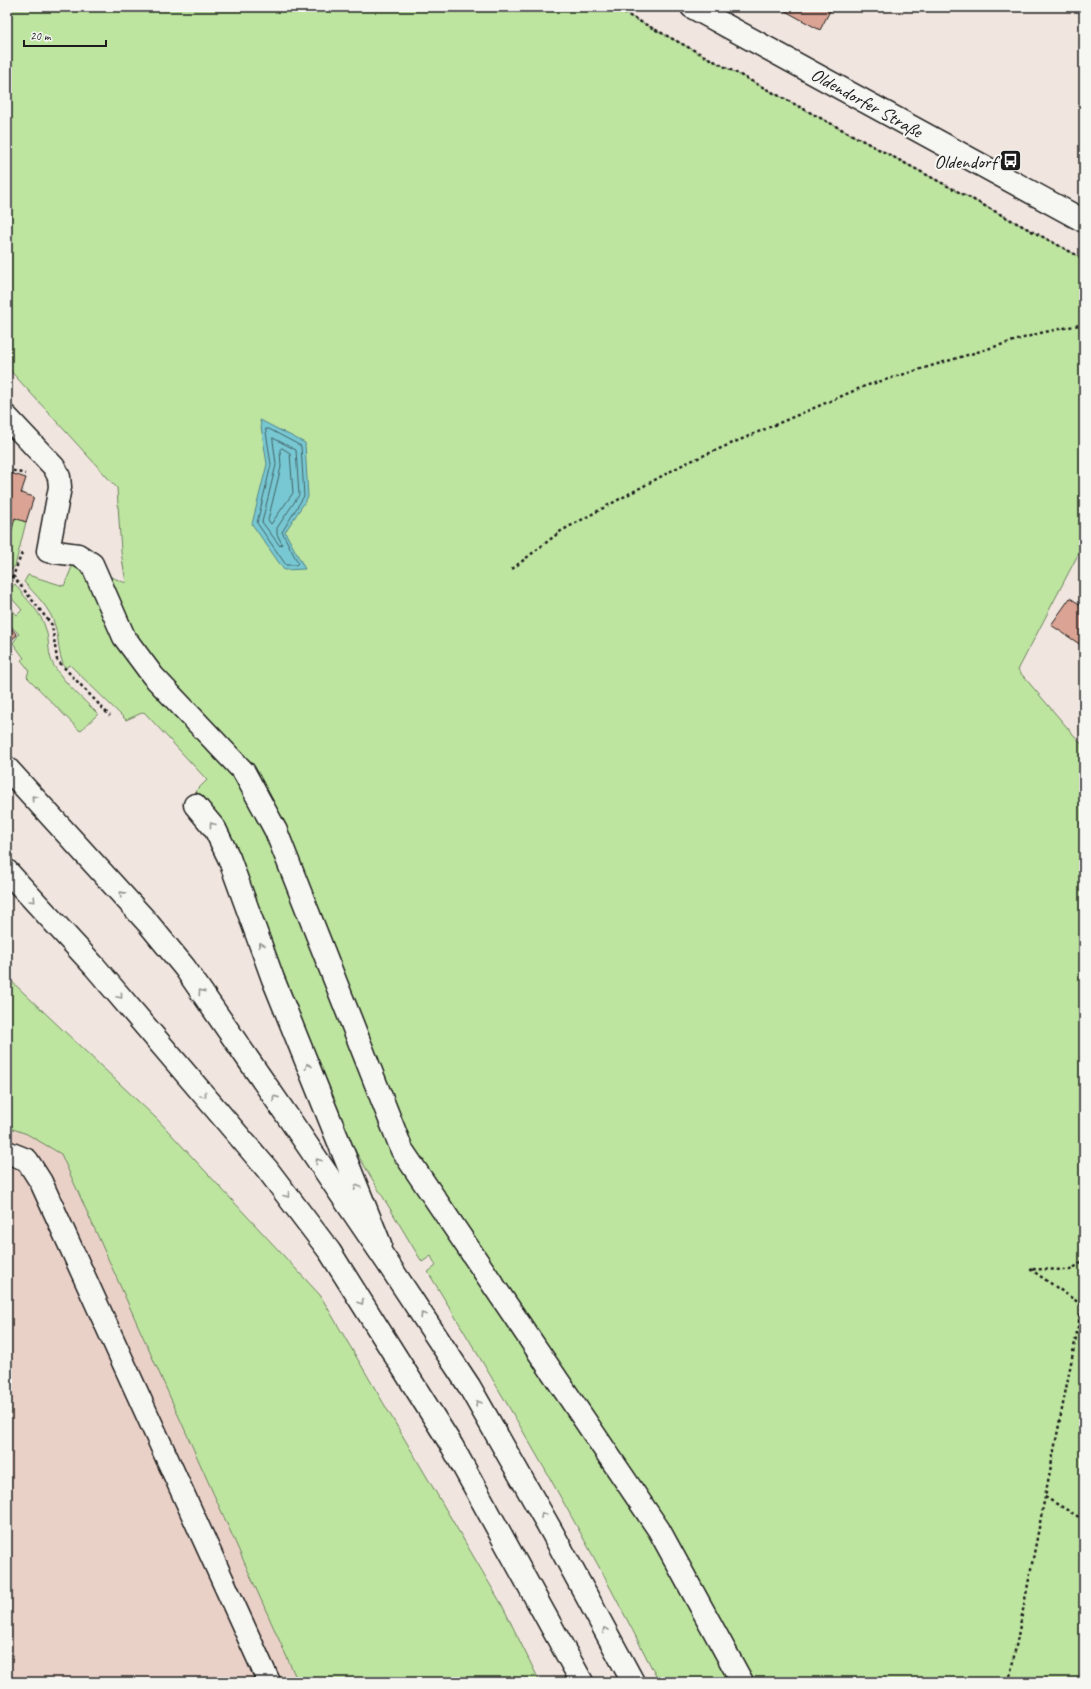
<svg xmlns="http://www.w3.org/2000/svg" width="1091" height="1689" font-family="Caveat,sans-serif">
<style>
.built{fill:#ead1c8}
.green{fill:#bde5a0;stroke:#6c805e}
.water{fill:#78c8d3;stroke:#53838a}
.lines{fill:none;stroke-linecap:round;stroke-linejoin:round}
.shore{stroke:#416165;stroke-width:1}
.building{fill:#dba393;stroke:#1c1c1c}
.minor-casing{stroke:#1c1c1c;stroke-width:25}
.highway-casing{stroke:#1c1c1c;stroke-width:25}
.path{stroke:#1c1c1c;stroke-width:2.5;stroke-dasharray:3 3;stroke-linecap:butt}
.minor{stroke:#f6f6f2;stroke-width:22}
.highway{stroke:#f6f6f2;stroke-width:22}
.oneway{stroke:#949492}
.labels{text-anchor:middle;stroke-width:4;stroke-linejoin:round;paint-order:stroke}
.street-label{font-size:19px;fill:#1c1c1c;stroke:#f6f6f2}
.poi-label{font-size:19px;fill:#1c1c1c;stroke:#f6f6f2;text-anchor:end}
</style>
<rect width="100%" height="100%" fill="#f1e5df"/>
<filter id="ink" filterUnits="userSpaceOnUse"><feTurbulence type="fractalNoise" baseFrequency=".025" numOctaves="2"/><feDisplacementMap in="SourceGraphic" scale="8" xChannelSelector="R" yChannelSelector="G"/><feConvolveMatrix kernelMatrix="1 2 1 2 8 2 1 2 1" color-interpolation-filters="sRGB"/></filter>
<g filter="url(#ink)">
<!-- built -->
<path class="built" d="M7,1129L31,1135L65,1152L308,1682H7Z"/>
<!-- green -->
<path class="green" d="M7,7H613L1084,259V543L1018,670L1084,747V1682H659C589,1542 510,1406 428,1272L436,1266L431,1256L422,1262L356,1152L317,1069L196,795L197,790L207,780L144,712L126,720L70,665L65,668C57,652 60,642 55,626C51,609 35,594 24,582L28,575L64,586L74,562L126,583L121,552L117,488L7,367Z
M15,518L26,522L15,566L7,574V539Z
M15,584C25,599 42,612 46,630C50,642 47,654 54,666C65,684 83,699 98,714L80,731L27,677L29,670L21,660L24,658L13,643L19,634L7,622V604L17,615L22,610L7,593V591Z
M7,977L157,1119L320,1295L502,1605L540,1682H298L61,1154L27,1134L7,1127Z"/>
<!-- water -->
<path class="water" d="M260,420L305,443L308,497L285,532L305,569L284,570L252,524L267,464Z"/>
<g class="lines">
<!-- shore -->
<path class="shore" d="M266,429H269L301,446L304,496L282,532L298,563L296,565H286L257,523L271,465Z
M273,438L296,450L299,495L277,528V534L282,544L280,546L262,522L276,465Z
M282,448L290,453L293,493L271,524L268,520L281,467L280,450Z"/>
</g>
<!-- building -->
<path class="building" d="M778,7H832L820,30Z
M7,472L26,478L21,493L34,497L26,522L15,518L11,533L7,531Z
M1070,598L1084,607V647L1051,625Z
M7,623L17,635L10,641L7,637Z"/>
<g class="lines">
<defs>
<path id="minor" d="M692,7L1084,221
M7,417L54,467L59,477L60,487L48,551L78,555L92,564L124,637L153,676L244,772L276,831L402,1150L659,1530L742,1682
M195,805L215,829L229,858L273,979L380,1244
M7,1152L27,1160L41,1182L269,1682"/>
<path id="highway" d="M7,768L148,923L185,968L297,1130L387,1262L469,1386L552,1532L633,1682
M7,871L95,967L267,1169L330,1252L452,1446L582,1682"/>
</defs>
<!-- minor casing -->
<use href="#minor" class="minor-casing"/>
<!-- highway casing -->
<use href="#highway" class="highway-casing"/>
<!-- path -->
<path class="path" d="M613,7L1084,259
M7,469L25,474
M512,569L561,531L684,464L865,386L1040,333L1084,324
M13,576L52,625L57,660L110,716
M7,582L13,576L22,553
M7,649L12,655
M1082,1305L1030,1269L1070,1270L1084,1261
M1045,1497L1084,1520
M1009,1682L1084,1296"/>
<!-- minor -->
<use href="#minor" class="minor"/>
<!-- highway -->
<use href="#highway" class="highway"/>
</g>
<!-- one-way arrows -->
<defs><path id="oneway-chevron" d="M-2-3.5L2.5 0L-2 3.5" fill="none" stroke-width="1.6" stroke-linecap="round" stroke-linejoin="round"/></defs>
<g class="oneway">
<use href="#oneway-chevron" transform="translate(34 798) rotate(-132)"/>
<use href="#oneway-chevron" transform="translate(212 825) rotate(-128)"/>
<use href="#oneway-chevron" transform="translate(122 894) rotate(-132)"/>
<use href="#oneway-chevron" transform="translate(33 900) rotate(47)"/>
<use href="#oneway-chevron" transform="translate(261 945) rotate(-110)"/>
<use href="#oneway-chevron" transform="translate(201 992) rotate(-125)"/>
<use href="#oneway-chevron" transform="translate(120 996) rotate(50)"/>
<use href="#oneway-chevron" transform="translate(308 1066) rotate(-112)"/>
<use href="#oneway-chevron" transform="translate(204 1095) rotate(50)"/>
<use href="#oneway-chevron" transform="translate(275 1098) rotate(-125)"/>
<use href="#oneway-chevron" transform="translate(318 1161) rotate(-124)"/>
<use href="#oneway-chevron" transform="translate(357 1187) rotate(-112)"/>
<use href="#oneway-chevron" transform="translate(287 1195) rotate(53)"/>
<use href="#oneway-chevron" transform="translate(361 1302) rotate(58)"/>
<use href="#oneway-chevron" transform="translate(423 1315) rotate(-124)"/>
<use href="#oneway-chevron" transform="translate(478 1403) rotate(-120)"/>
<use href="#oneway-chevron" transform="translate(543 1515) rotate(-120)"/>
<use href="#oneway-chevron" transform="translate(605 1630) rotate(-118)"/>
</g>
</g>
<!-- icons -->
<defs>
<symbol id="bus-square" viewBox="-11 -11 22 22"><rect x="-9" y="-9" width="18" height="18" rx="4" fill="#1c1c1c" stroke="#f6f6f2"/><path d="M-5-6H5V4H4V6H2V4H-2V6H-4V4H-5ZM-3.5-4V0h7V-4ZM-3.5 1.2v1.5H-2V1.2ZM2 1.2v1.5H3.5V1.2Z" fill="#fff"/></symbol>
</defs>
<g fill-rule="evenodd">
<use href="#bus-square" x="998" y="148" width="25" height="25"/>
</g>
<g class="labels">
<!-- street labels -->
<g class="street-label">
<text transform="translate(867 102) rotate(29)" y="7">Oldendorfer Straße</text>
</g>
<!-- poi labels -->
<g class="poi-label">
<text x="996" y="168">Oldendorf</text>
</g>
</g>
<!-- margin -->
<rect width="1091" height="1689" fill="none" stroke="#f6f6f2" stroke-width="24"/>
<rect x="12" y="12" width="1067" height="1665" fill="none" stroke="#1c1c1c" stroke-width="1.5" filter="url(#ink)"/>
<!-- scale -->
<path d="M24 40v6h82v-6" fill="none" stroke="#1c1c1c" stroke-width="2"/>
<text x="30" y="40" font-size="12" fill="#1c1c1c" stroke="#f6f6f2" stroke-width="3" paint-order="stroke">20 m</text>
</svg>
